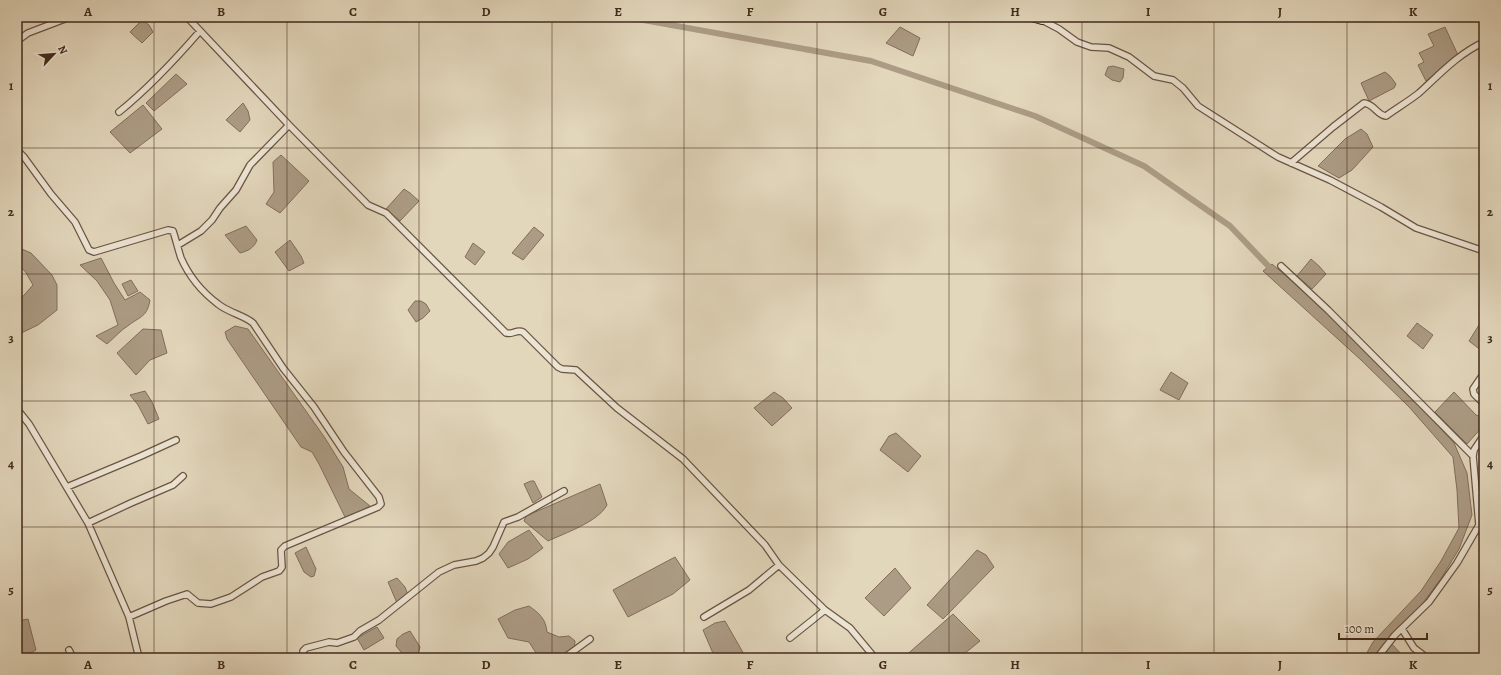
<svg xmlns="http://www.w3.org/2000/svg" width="1501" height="675" font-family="Alegreya,serif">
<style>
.water{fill:#ac9c85;stroke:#826e5b}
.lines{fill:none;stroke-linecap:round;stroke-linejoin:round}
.canal{stroke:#ac9c85;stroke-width:6}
.street-casing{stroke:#6a5544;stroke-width:8}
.secondary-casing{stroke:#422a1d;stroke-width:10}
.street{stroke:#ece4d3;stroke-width:5.5}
.secondary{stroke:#ece4d3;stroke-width:8}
.grid{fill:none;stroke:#422a1d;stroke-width:1;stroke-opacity:0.55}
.neatline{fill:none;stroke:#422a1d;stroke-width:1.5}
.grid-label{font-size:13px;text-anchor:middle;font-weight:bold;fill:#422a1d}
</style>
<rect width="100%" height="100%" fill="#e2d6bb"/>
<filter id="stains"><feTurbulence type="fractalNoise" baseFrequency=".005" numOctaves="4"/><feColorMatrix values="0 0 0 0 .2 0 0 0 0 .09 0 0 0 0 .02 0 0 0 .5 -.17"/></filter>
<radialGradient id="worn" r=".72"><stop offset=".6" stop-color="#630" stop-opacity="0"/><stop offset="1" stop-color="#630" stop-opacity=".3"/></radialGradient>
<!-- water -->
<path class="water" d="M1127,17H1156V22Z
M142,20L149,25L153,32L142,43L130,32Z
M900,27L920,38L913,56L886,43Z
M1445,27L1458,55L1426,81L1418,65L1424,62L1419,53L1434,46L1428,34Z
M1113,66L1124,69L1123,78L1120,82L1112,80L1105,75L1108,67Z
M1385,72L1390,76L1396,84L1394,88L1369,101L1361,83Z
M176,74L187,84L154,111L146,103Z
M243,103L248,111L250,120L240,132L226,120Z
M143,105L162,129L130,153L110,132Z
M1361,129L1367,134L1373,147L1352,170L1339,178L1318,166L1345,139Z
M281,155L309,181L280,213L266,204L274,192L273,162Z
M404,189L410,193L419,201L400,221L386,209Z
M246,226L257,240C254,248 248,251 240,253L225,235Z
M534,227L544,235L523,260L512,253Z
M290,240L301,256L304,263L289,271L275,252Z
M473,243L485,252L475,265L465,257Z
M17,247L31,253L52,275L57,285V310L38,325L17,335V303L33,285L25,271L17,265Z
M101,258L114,283L125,300L140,292L150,300C147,317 141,316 129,325C121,330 114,338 107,344L96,336L118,325L110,300L97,281L80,265Z
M1311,259L1319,266L1326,274L1312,289L1297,276Z
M1272,264L1322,307L1416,402L1454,443L1467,473L1472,515L1459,549L1442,577L1423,603L1389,641L1405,658H1388L1381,651L1376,658H1364L1373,642L1421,591L1441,561L1459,528L1457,490L1453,457L1409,407L1361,360L1263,271Z
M131,280L138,291L128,296L122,284Z
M415,301H421L426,304L430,311L423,318L416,322L408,310Z
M1484,317V348L1482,351L1469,341Z
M1417,323L1433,335L1423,349L1407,336Z
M235,326L248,329L325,438L343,467L349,489L370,506L346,519L319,464L312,452L301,447L227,339L225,332Z
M143,329L161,330L167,353L150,360L136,375L117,353Z
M1171,372L1188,383L1179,400L1160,390Z
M145,391L152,402L159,419L148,424L138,405L130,395Z
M774,392L783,398L792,408L772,426L754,408Z
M1454,392L1476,415L1484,418V425L1467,444L1435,412Z
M896,433L921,456L908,472L880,450L889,436Z
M531,481H534L542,497L533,503L524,484Z
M600,484L607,505C598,522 565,533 548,541L524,521L526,516Z
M529,530L543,548L528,559L508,568L499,554L508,542Z
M306,547L316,569L314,576L311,577L304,572L295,553Z
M977,550L986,555L994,567L943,619L927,605Z
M675,557L690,580L673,594L628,617L613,590Z
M895,568L911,588L884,616L865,598Z
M397,578L405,587L408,595L397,603L388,582Z
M529,606C539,613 546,619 547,632L559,637L569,636L575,641L574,650L561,658H537L536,653L529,642L508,638L498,619L515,610Z
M953,614L980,641L959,658H903Z
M28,619L36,650L21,658H17V621Z
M725,621L745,656L741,658H715L703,630L715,623Z
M377,627L384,638L364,650L357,638Z
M410,631L420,647L418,654L410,658H406L396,646L397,639L403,634Z"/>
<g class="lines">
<!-- canal -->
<path class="canal" d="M392,17H397
M614,17L638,19L871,61L1035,116L1144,166L1230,226L1274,272"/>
<defs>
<path id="street" d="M187,17L289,125L368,205L386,213L506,333C512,335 517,329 523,332L558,367L562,369L576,370L617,408L683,459L765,545L779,565L825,610L850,628L875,658
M1042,20L1059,29L1077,42L1091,47L1109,48L1129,57L1154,76L1173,80L1183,88L1198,106L1278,157L1330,180L1381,207L1416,228L1484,251
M17,41L28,33L70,17
M119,112C149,88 174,61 200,31
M17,150L24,157L51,194L75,222L89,250L94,252L168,230L173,231C176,240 178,249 181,258C189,276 202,292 218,304C229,313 244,315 253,323L283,368L314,407L344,452L379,497L381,504L378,507L285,546L281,550L282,567L279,571L262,577L231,597L211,604L198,603L187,594L166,601L129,617
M1291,163L1333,127L1364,103C1374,104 1377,115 1386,116C1397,108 1409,101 1419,93C1440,74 1458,54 1484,42
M178,245L201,231L212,220L220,208L236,190L250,165L289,125
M1281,266L1328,310L1473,456L1479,525L1457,563L1429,602L1395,635L1377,658
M1484,373L1473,389L1474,394L1484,404
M17,409L29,424L88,523L129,617L139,658
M1473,456L1474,450L1484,435
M67,487L141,456L176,440
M88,523L131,503L173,485L183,476
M1479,525L1484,529
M704,617L749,590L779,565
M1402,629L1414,648L1427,658
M790,638L825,610
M69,650L73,658
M304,658L303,651L306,648L329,642L337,643L354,637L360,631L379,620L439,572L454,565L476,561L483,558L489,553L493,547L504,522L518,517L564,491
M564,658L590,639"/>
<path id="secondary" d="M1032,17L1042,20L1044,17"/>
</defs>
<!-- street casing -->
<use href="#street" class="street-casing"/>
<!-- secondary casing -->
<use href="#secondary" class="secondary-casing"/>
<!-- street -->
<use href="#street" class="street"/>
<!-- secondary -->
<use href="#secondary" class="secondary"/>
</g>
<!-- grid -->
<path class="grid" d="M154,17V658M287,17V658M419,17V658M552,17V658M684,17V658M817,17V658M949,17V658M1082,17V658M1214,17V658M1347,17V658M17,148H1484M17,274H1484M17,401H1484M17,527H1484"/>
<!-- margin -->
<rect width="1501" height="675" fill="none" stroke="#e2d6bb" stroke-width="44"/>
<!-- north arrow -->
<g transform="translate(54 54) rotate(64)" stroke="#ece4d3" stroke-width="3" paint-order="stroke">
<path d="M0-3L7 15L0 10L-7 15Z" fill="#422a1d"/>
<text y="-6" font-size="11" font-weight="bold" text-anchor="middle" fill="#422a1d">N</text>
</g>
<!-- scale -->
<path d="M1339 633v6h88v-6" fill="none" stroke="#422a1d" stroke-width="2"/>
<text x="1345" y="633" font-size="12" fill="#422a1d" stroke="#ece4d3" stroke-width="3" paint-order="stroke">100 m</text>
<rect x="22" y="22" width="1457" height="631" class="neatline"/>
<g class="grid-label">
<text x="88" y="16">A</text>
<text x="221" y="16">B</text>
<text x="353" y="16">C</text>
<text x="486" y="16">D</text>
<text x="618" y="16">E</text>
<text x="750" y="16">F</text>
<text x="883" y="16">G</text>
<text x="1015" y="16">H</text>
<text x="1148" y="16">I</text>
<text x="1280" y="16">J</text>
<text x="1413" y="16">K</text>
<text x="11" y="90">1</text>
<text x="1490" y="90">1</text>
<text x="11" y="216">2</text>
<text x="1490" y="216">2</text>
<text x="11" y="342">3</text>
<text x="1490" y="342">3</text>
<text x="11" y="468">4</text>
<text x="1490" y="468">4</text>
<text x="11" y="594">5</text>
<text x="1490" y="594">5</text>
<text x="88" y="669">A</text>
<text x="221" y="669">B</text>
<text x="353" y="669">C</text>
<text x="486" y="669">D</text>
<text x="618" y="669">E</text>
<text x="750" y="669">F</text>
<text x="883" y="669">G</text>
<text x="1015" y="669">H</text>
<text x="1148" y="669">I</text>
<text x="1280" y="669">J</text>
<text x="1413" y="669">K</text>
</g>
<rect width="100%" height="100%" filter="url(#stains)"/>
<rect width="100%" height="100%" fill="url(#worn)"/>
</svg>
